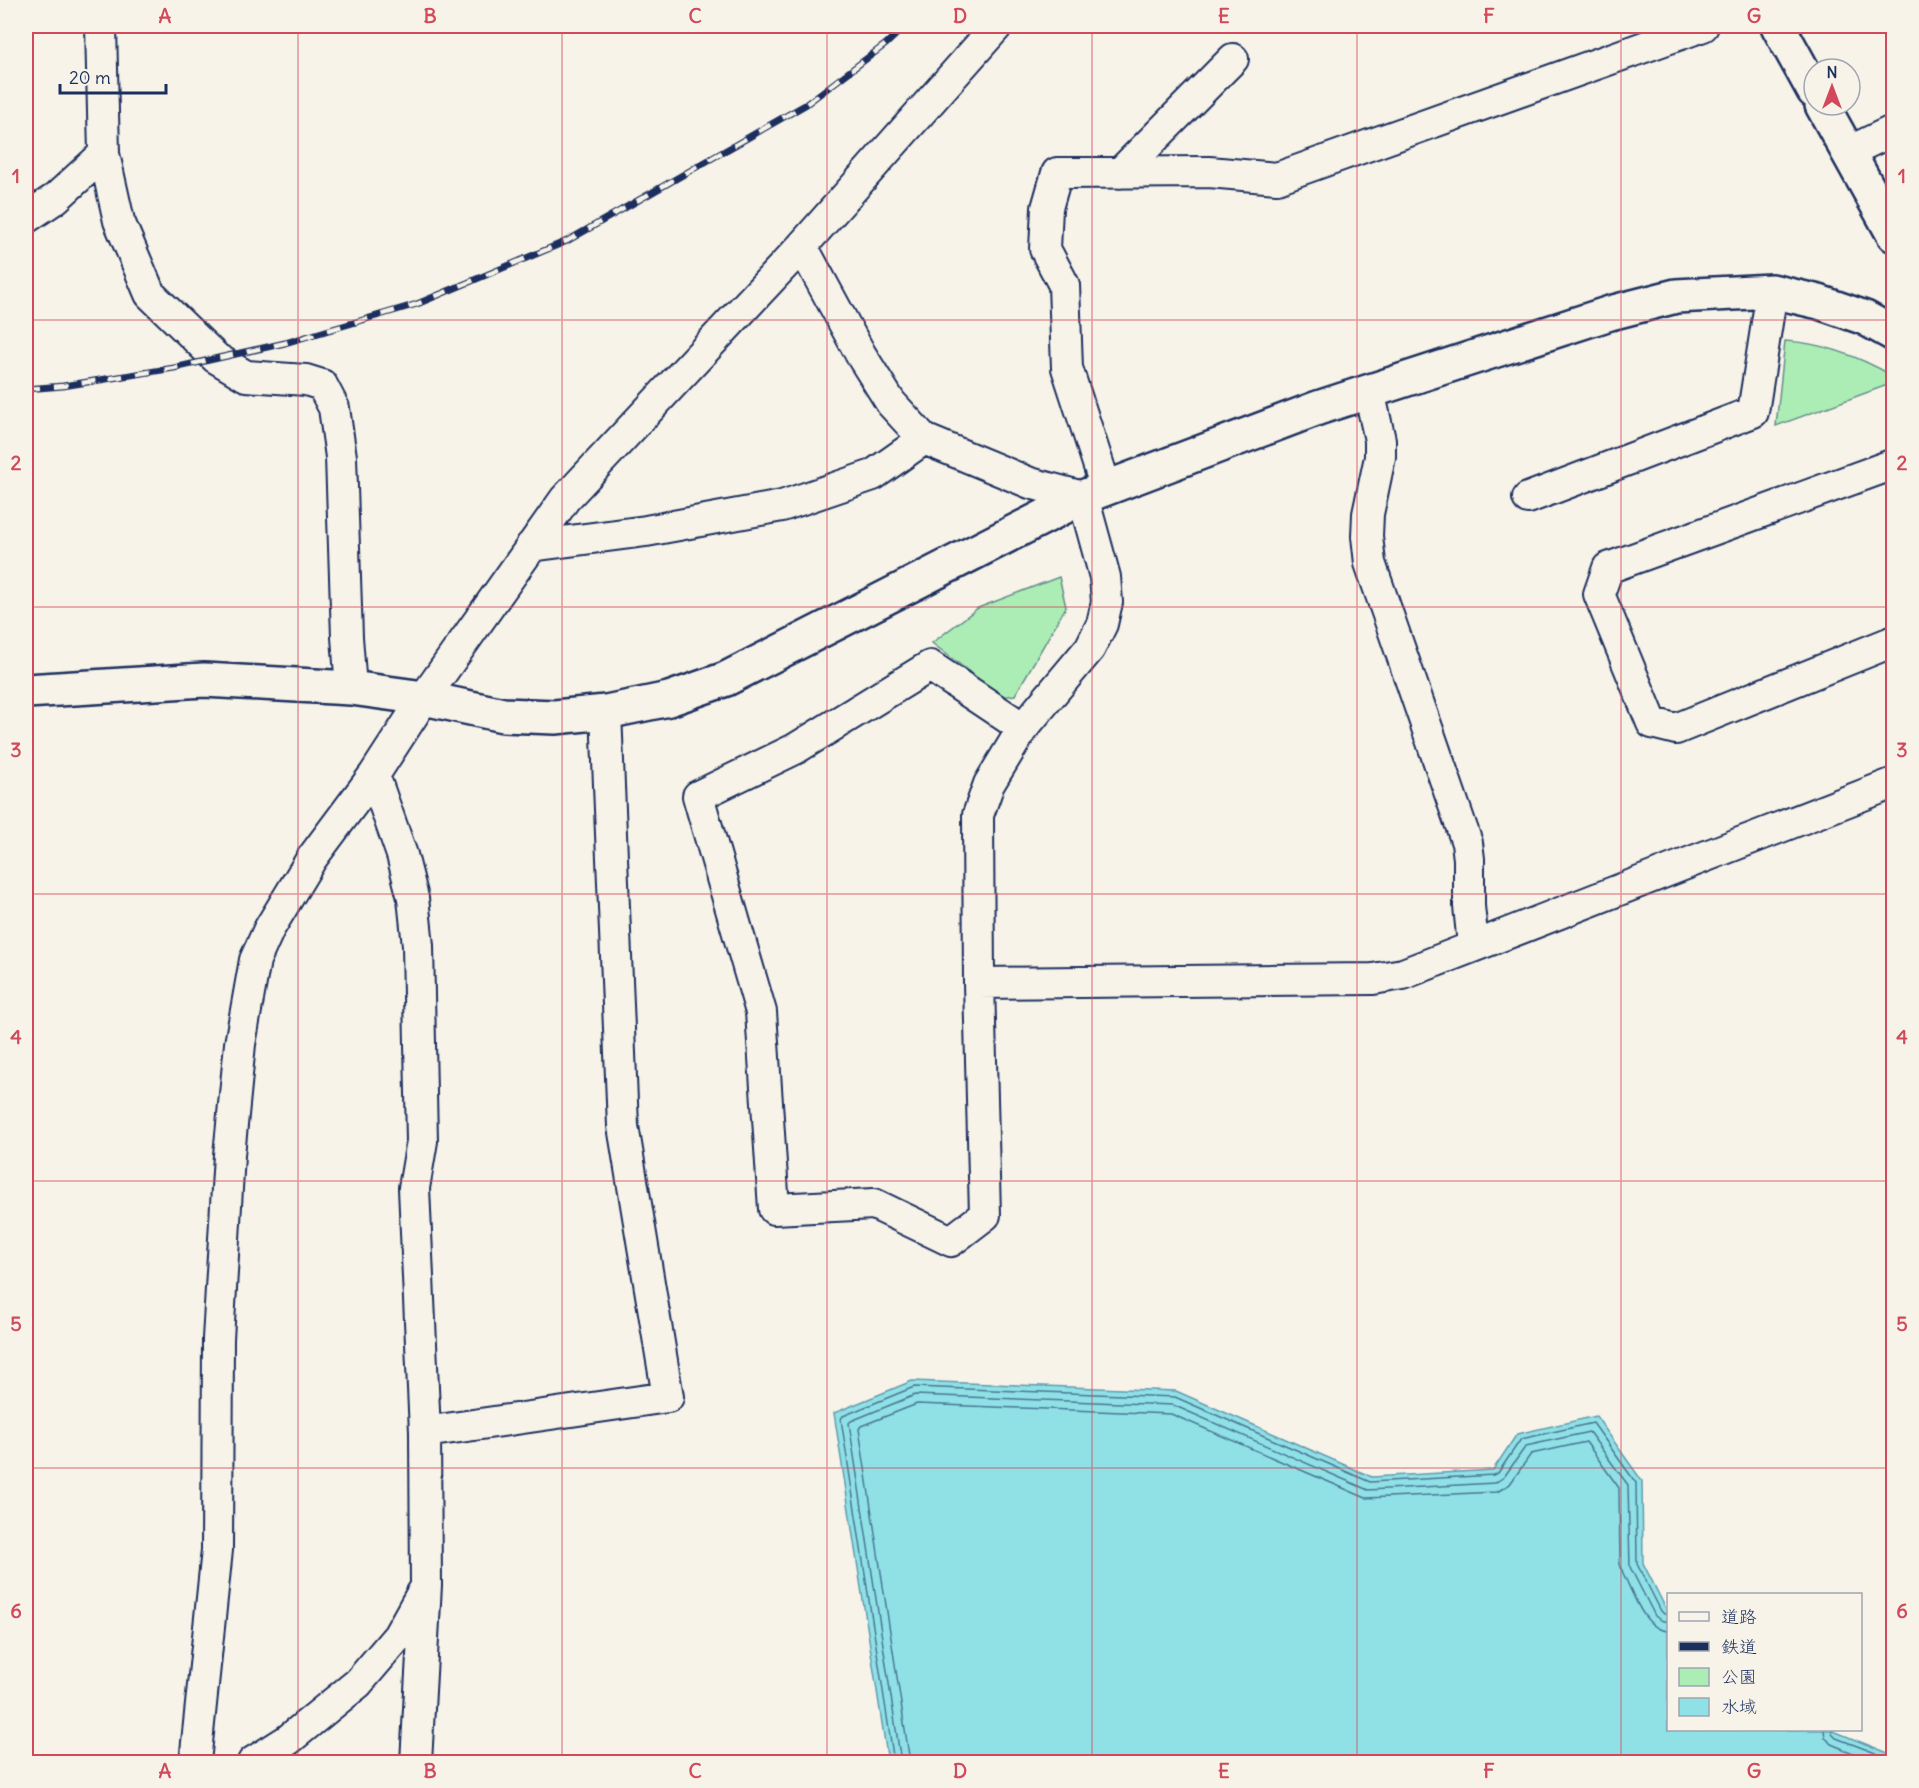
<svg xmlns="http://www.w3.org/2000/svg" width="1919" height="1788" font-family="Delius,'Klee One',sans-serif">
<style>
.green{fill:#acedb5;stroke:#648e8a;stroke-width:1.5}
.water{fill:#8fe1e6;stroke:#619ab0;stroke-width:1.5}
.lines{fill:none;stroke-linecap:round;stroke-linejoin:round}
.shore{stroke:#497694;stroke-width:1.5}
.minor-casing{stroke:#1b2f5e;stroke-width:34}
.tertiary-casing{stroke:#1b2f5e;stroke-width:38}
.minor{stroke:#f7f3e8;stroke-width:30}
.tertiary{stroke:#f7f3e8;stroke-width:33}
.rail-casing{stroke:#1b2f5e;stroke-width:7}
.rail{stroke:#f7f3e8;stroke-width:4.5;stroke-dasharray:14;stroke-linecap:butt}
.grid{fill:none;stroke:#d1495b;stroke-width:1.5;stroke-opacity:0.55}
.neatline{fill:none;stroke:#d1495b;stroke-width:2}
.grid-label{font-size:20px;text-anchor:middle;font-weight:bold;fill:#d1495b}
</style>
<rect width="100%" height="100%" fill="#f7f3e8"/>
<filter id="ink" filterUnits="userSpaceOnUse"><feTurbulence type="fractalNoise" baseFrequency=".0167" numOctaves="2"/><feDisplacementMap in="SourceGraphic" scale="12" xChannelSelector="R" yChannelSelector="G"/><feConvolveMatrix kernelMatrix="1 2 1 2 8 2 1 2 1" color-interpolation-filters="sRGB"/></filter>
<g filter="url(#ink)">
<!-- green -->
<path class="green" d="M1785,341C1824,343 1860,357 1893,376V383L1776,426Z
M1059,577L1066,607L1015,695L1002,697L932,643L978,608Z"/>
<!-- water -->
<path class="water" d="M912,1381L1176,1391L1372,1477L1493,1470L1517,1434L1596,1416L1642,1481L1643,1563L1668,1613V1730H1831L1893,1755V1762H888L834,1413Z"/>
<g class="lines">
<!-- shore -->
<path class="shore" d="M1824,1730L1825,1737L1831,1744L1875,1762
M1832,1730V1734L1836,1738L1894,1760
M894,1762L841,1419L843,1416L914,1387L1175,1397L1370,1482L1494,1475L1498,1473L1521,1439L1593,1423L1636,1483L1637,1564L1661,1611L1664,1614H1668
M901,1762L849,1423L851,1421L915,1395L1173,1405L1368,1490L1495,1483L1504,1477L1526,1446L1589,1432L1628,1485L1630,1567L1655,1616L1660,1620L1668,1622
M910,1762L859,1429L861,1426L917,1404L1171,1414L1366,1498L1497,1492L1510,1484L1531,1454L1586,1442L1619,1488L1620,1564L1623,1573C1633,1593 1644,1630 1668,1631"/>
<defs>
<path id="minor" d="M101,26L104,154L119,221L150,294L216,358L246,376L306,380L322,385L334,408L341,457L347,637L351,688
M1848,152L1894,130
M1120,173L1233,59
M26,218L56,198L104,154
M802,246L861,355L891,403L924,439L1030,483L1083,497L1105,577L1107,602L1102,624L1090,648L1023,728L989,784L978,815L979,983L1373,979L1403,974L1894,783
M1369,391L1380,440V457L1368,514L1367,536L1370,563L1467,843L1469,859V906L1473,945
M1894,464L1608,568L1599,594L1652,723L1676,729L1894,641
M1106,488L1067,368L1064,285L1045,249L1047,208L1057,173L1209,172L1277,178L1703,26
M1528,498L1753,412L1772,291
M531,546L646,531L782,506L873,475L924,439
M374,775L402,855L413,898L418,946L422,1141L414,1188L425,1432L426,1585L416,1762
M979,983L985,1215L951,1241L874,1204L774,1209L761,1012L698,796L795,749L930,666L1023,728
M425,1432L668,1397L623,1126L606,712
M195,1762L217,1550L218,1339L229,1155L240,1044L255,960L269,929L312,858L374,775L424,698L565,499L802,246L997,26
M253,1762L288,1740L358,1683L398,1636L422,1593"/>
<path id="tertiary" d="M1778,26L1814,91
M1822,105L1894,235
M26,691L204,680L351,688L424,698L503,715L555,717L606,712L669,699L726,679L1083,497L1318,408L1610,313L1676,296L1772,291L1819,302L1865,318L1894,334"/>
</defs>
<!-- minor casing -->
<use href="#minor" class="minor-casing"/>
<!-- tertiary casing -->
<use href="#tertiary" class="tertiary-casing"/>
<!-- minor -->
<use href="#minor" class="minor"/>
<!-- tertiary -->
<use href="#tertiary" class="tertiary"/>
<defs>
<path id="rail" d="M26,389L63,386L174,368L285,343L417,304L567,241L805,105L886,44L905,26"/>
</defs>
<!-- rail casing -->
<use href="#rail" class="rail-casing"/>
<!-- rail -->
<use href="#rail" class="rail"/>
</g>
</g>
<!-- grid -->
<path class="grid" d="M298,26V1762M562,26V1762M827,26V1762M1092,26V1762M1357,26V1762M1621,26V1762M26,320H1894M26,607H1894M26,894H1894M26,1181H1894M26,1468H1894"/>
<!-- margin -->
<rect width="1919" height="1788" fill="none" stroke="#f7f3e8" stroke-width="66"/>
<!-- legend -->
<rect x="1667" y="1593" width="195" height="138" fill="#f7f3e8" stroke="#9fa5b1" stroke-width="1.5"/>
<rect x="1679" y="1612" width="30" height="9" fill="#f7f3e8" stroke="#9fa5b1" stroke-width="1.5"/>
<text x="1721" y="1623" font-size="18" fill="#1b2f5e">道路</text>
<rect x="1679" y="1642" width="30" height="9" fill="#1b2f5e" stroke="#9fa5b1" stroke-width="1.5"/>
<text x="1721" y="1653" font-size="18" fill="#1b2f5e">鉄道</text>
<rect x="1679" y="1668" width="30" height="18" fill="#acedb5" stroke="#9fa5b1" stroke-width="1.5"/>
<text x="1721" y="1683" font-size="18" fill="#1b2f5e">公園</text>
<rect x="1679" y="1698" width="30" height="18" fill="#8fe1e6" stroke="#9fa5b1" stroke-width="1.5"/>
<text x="1721" y="1713" font-size="18" fill="#1b2f5e">水域</text>
<!-- north arrow -->
<g transform="translate(1832 87)"><circle r="28" fill="#f7f3e8" stroke="#9fa5b1" stroke-width="1.5"/>
<path d="M0-4.5L10 22L0 15L-10 22Z" fill="#d1495b"/>
<text y="-9" font-size="16" font-weight="bold" text-anchor="middle" fill="#1b2f5e">N</text>
</g>
<!-- scale -->
<path d="M60 84v9h106v-9" fill="none" stroke="#1b2f5e" stroke-width="3"/>
<text x="69" y="84" font-size="18" fill="#1b2f5e" stroke="#f7f3e8" stroke-width="4.5" paint-order="stroke">20 m</text>
<rect x="33" y="33" width="1853" height="1722" class="neatline"/>
<g class="grid-label">
<text x="165" y="23">A</text>
<text x="430" y="23">B</text>
<text x="695" y="23">C</text>
<text x="960" y="23">D</text>
<text x="1224" y="23">E</text>
<text x="1489" y="23">F</text>
<text x="1754" y="23">G</text>
<text x="16" y="183">1</text>
<text x="1902" y="183">1</text>
<text x="16" y="470">2</text>
<text x="1902" y="470">2</text>
<text x="16" y="757">3</text>
<text x="1902" y="757">3</text>
<text x="16" y="1044">4</text>
<text x="1902" y="1044">4</text>
<text x="16" y="1331">5</text>
<text x="1902" y="1331">5</text>
<text x="16" y="1618">6</text>
<text x="1902" y="1618">6</text>
<text x="165" y="1778">A</text>
<text x="430" y="1778">B</text>
<text x="695" y="1778">C</text>
<text x="960" y="1778">D</text>
<text x="1224" y="1778">E</text>
<text x="1489" y="1778">F</text>
<text x="1754" y="1778">G</text>
</g>
</svg>
